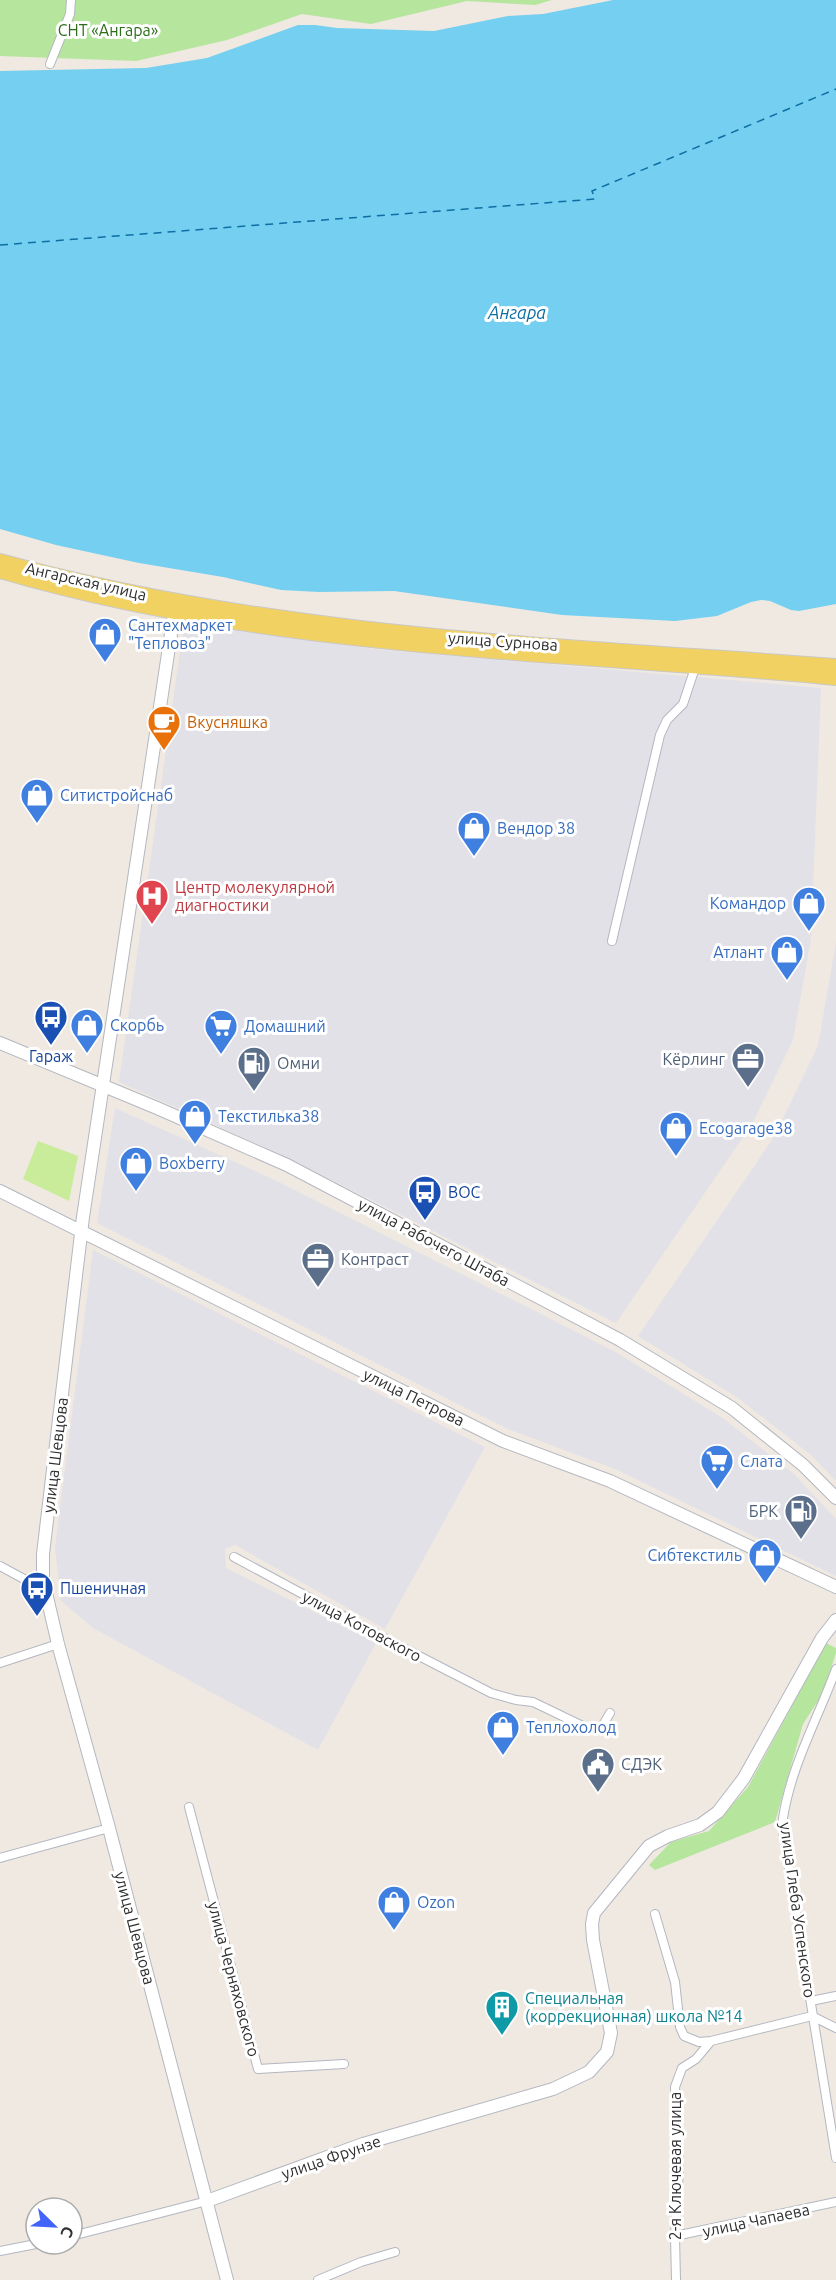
<svg xmlns="http://www.w3.org/2000/svg" width="836" height="2280" font-family="Ubuntu,sans-serif">
<style>
.industrial{fill:#e3e1e8}
.green{fill:#b6e59e}
.pitch{fill:#c9ec9a}
.water{fill:#75cff0}
.lines{fill:none;stroke-linecap:round;stroke-linejoin:round}
.ferry{stroke:#0d6fa3;stroke-width:1.5;stroke-dasharray:8 6;stroke-linecap:butt}
.street-casing{stroke:#b4b7c1;stroke-width:10}
.secondary-casing{stroke:#b4b7c1;stroke-width:14}
.primary-casing{stroke:#c9c9c9;stroke-width:16}
.street{stroke:#fff;stroke-width:8}
.secondary{stroke:#fff;stroke-width:12}
.primary{stroke:#f2d163;stroke-width:14}
.labels{text-anchor:middle;stroke-width:6;stroke-linejoin:round;paint-order:stroke}
.park-label{font-size:16px;fill:#2c6e1b;stroke:#fff}
.street-label{font-size:16px;fill:#2e2e2e;stroke:#fff}
.shop-label{font-size:16px;fill:#366cbe;stroke:#fff;text-anchor:start}
.food-label{font-size:16px;fill:#c56008;stroke:#fff;text-anchor:start}
.health-label{font-size:16px;fill:#be3a42;stroke:#fff;text-anchor:start}
.transit-label{font-size:16px;fill:#164399;stroke:#fff;text-anchor:start}
.service-label{font-size:16px;fill:#4e5e75;stroke:#fff;text-anchor:start}
.culture-label{font-size:16px;fill:#0d838f;stroke:#fff;text-anchor:start}
.water-label{font-size:18px;font-style:italic;fill:#0d6fa3;stroke:#fff}
</style>
<rect width="100%" height="100%" fill="#efe9e1"/>
<!-- industrial -->
<path class="industrial" d="M184,623L373,649L821,688L811,939L793,1040L752,1124L616,1323L288,1158L119,1082Z
M836,942V1481L811,1455L738,1398L638,1336L774,1137L818,1046Z
M115,1108L277,1181L614,1351L724,1419L794,1474L836,1519V1576L615,1469L508,1429L97,1223Z
M93,1250L485,1447L385,1629L235,1545L225,1549L226,1568L376,1643L318,1750L93,1628L61,1601L55,1547Z"/>
<!-- green -->
<path class="green" d="M0,0H552L535,5L467,1L371,24L302,14L227,40L136,61L0,56Z
M826,1643L836,1648V1653L822,1695L803,1724L775,1822L655,1870L649,1865L671,1842L709,1831L748,1787Z"/>
<!-- pitch -->
<path class="pitch" d="M38,1141L78,1156L69,1201L23,1179Z"/>
<!-- water -->
<path class="water" d="M613,0H836V604L799,611L791,610L770,601L761,600L751,602L717,616L675,621L562,615L394,591L319,592L281,590L223,577L139,563L56,545L0,529V71L146,68L207,58L298,25H315L337,28L434,31L508,16L543,14Z"/>
<g class="lines">
<!-- ferry -->
<path class="ferry" d="M0,245L595,199L592,191L836,89"/>
<defs>
<path id="street" d="M50,64L70,14L71,0
M612,941L660,735L667,720L683,704L696,665
M234,1557L386,1639L491,1693L516,1700L533,1702L587,1728L600,1730L610,1713
M0,1566L46,1591
M0,1663L58,1644
M836,1669C817,1721 789,1769 782,1825L836,2158
M189,1807L258,2069L344,2064
M0,1858L109,1828
M655,1914L675,1982L680,2027L684,2036L699,2042L711,2041L696,2059L682,2068L675,2087L679,2169L675,2236L676,2280
M811,2001L836,1996
M711,2041L812,2016L836,2028
M72,2236L207,2201
M675,2236L836,2202
M0,2251L36,2244
M318,2280L361,2262L395,2252"/>
<path id="secondary" d="M174,614L83,1217L43,1554V1580L58,1644L109,1828L227,2280
M0,1043L157,1108L287,1165L620,1340L732,1408L803,1465L836,1498
M0,1191L503,1441L610,1481L836,1587
M207,2201L363,2144L553,2089L589,2072L607,2052L611,2033L593,1940L592,1924L594,1913L649,1846L668,1836L700,1825L718,1812L744,1778L822,1638L836,1620"/>
<path id="primary" d="M0,561C272,636 556,645 836,666
M0,571C272,651 555,651 836,678"/>
</defs>
<!-- street casing -->
<use href="#street" class="street-casing"/>
<!-- secondary casing -->
<use href="#secondary" class="secondary-casing"/>
<!-- primary casing -->
<use href="#primary" class="primary-casing"/>
<!-- street -->
<use href="#street" class="street"/>
<!-- secondary -->
<use href="#secondary" class="secondary"/>
<!-- primary -->
<use href="#primary" class="primary"/>
</g>
<!-- icons -->
<defs>
<symbol id="shop-pin" viewBox="-11 -11 22 30"><path d="M0 17L-7.5 6A9.5 9.5 0 1 1 7.5 6Z" fill="#3f7fe0" stroke="#fff"/><path d="M-5-2.5h2.3a2.7 3.5 0 0 1 5.4 0H5L5.5 6h-11ZM-1.5-2.5h3a1.5 2.3 0 0 0-3 0Z" fill="#fff"/></symbol>
<symbol id="cafe-pin" viewBox="-11 -11 22 30"><path d="M0 17L-7.5 6A9.5 9.5 0 1 1 7.5 6Z" fill="#e8710a" stroke="#fff"/><path d="M-5.5-4.5H6V0H3Q3 3.5 0 3.5H-2.5Q-5.5 3.5-5.5 0ZM3-3.2v2h1.7v-2ZM-6 4.5H4V6H-6Z" fill="#fff"/></symbol>
<symbol id="hospital-pin" viewBox="-11 -11 22 30"><path d="M0 17L-7.5 6A9.5 9.5 0 1 1 7.5 6Z" fill="#e0444e" stroke="#fff"/><path d="M-5-5h3v3.5h4V-5h3V5h-3V1.5h-4V5h-3Z" fill="#fff"/></symbol>
<symbol id="bus-pin" viewBox="-11 -11 22 30"><path d="M0 17L-7.5 6A9.5 9.5 0 1 1 7.5 6Z" fill="#1a4fb4" stroke="#fff"/><path d="M-5-6H5V4H4V6H2V4H-2V6H-4V4H-5ZM-3.5-4V0h7V-4ZM-3.5 1.2v1.5H-2V1.2ZM2 1.2v1.5H3.5V1.2Z" fill="#fff"/></symbol>
<symbol id="supermarket-pin" viewBox="-11 -11 22 30"><path d="M0 17L-7.5 6A9.5 9.5 0 1 1 7.5 6Z" fill="#3f7fe0" stroke="#fff"/><path d="M-6-5.5h2.5l.6 2H6L4.5 2H-2.5L-4.4-4H-6ZM-1.5 3.2a1.3 1.3 0 1 0 .1 0ZM3 3.2a1.3 1.3 0 1 0 .1 0Z" fill="#fff"/></symbol>
<symbol id="office-pin" viewBox="-11 -11 22 30"><path d="M0 17L-7.5 6A9.5 9.5 0 1 1 7.5 6Z" fill="#5c6f8a" stroke="#fff"/><path d="M-6-3h4V-5.5h4V-3h4V5H-6ZM-1-4.5V-3h2v-1.5ZM-6 0V1H6V0Z" fill="#fff"/></symbol>
<symbol id="fuel-pin" viewBox="-11 -11 22 30"><path d="M0 17L-7.5 6A9.5 9.5 0 1 1 7.5 6Z" fill="#5c6f8a" stroke="#fff"/><path d="M-5.5-6h7V0h2V4h1.3V-2.5L3-4.5l.8-.8L6-3V5H2.5V1h-1V6h-7ZM-4.2-4.7v3.2H.2V-4.7Z" fill="#fff"/></symbol>
<symbol id="civic-pin" viewBox="-11 -11 22 30"><path d="M0 17L-7.5 6A9.5 9.5 0 1 1 7.5 6Z" fill="#5c6f8a" stroke="#fff"/><path d="M-.6-6.5H3V-4.5H.6V-3L4-1V1h2V6H-6V1h2V-1L-.6-3ZM-1.2 2.5V6h2.4V2.5Z" fill="#fff"/></symbol>
<symbol id="building-pin" viewBox="-11 -11 22 30"><path d="M0 17L-7.5 6A9.5 9.5 0 1 1 7.5 6Z" fill="#0f9aa8" stroke="#fff"/><path d="M-4-6H4V6H1V3H-1V6H-4ZM-2.5-4.3h1.7v1.8h-1.7ZM.8-4.3h1.7v1.8H.8ZM-2.5-1h1.7V.8h-1.7ZM.8-1h1.7V.8H.8Z" fill="#fff"/></symbol>
</defs>
<g fill-rule="evenodd">
<use href="#shop-pin" x="86" y="615" width="38" height="52"/>
<use href="#cafe-pin" x="145" y="703" width="38" height="52"/>
<use href="#shop-pin" x="18" y="776" width="38" height="52"/>
<use href="#shop-pin" x="455" y="809" width="38" height="52"/>
<use href="#hospital-pin" x="133" y="877" width="38" height="52"/>
<use href="#shop-pin" x="790" y="884" width="38" height="52"/>
<use href="#shop-pin" x="768" y="933" width="38" height="52"/>
<use href="#bus-pin" x="32" y="998" width="38" height="52"/>
<use href="#shop-pin" x="68" y="1006" width="38" height="52"/>
<use href="#supermarket-pin" x="202" y="1007" width="38" height="52"/>
<use href="#office-pin" x="729" y="1040" width="38" height="52"/>
<use href="#fuel-pin" x="235" y="1044" width="38" height="52"/>
<use href="#shop-pin" x="176" y="1097" width="38" height="52"/>
<use href="#shop-pin" x="657" y="1109" width="38" height="52"/>
<use href="#shop-pin" x="117" y="1144" width="38" height="52"/>
<use href="#bus-pin" x="406" y="1173" width="38" height="52"/>
<use href="#office-pin" x="299" y="1240" width="38" height="52"/>
<use href="#supermarket-pin" x="698" y="1442" width="38" height="52"/>
<use href="#fuel-pin" x="782" y="1492" width="38" height="52"/>
<use href="#shop-pin" x="746" y="1536" width="38" height="52"/>
<use href="#bus-pin" x="18" y="1569" width="38" height="52"/>
<use href="#shop-pin" x="484" y="1708" width="38" height="52"/>
<use href="#civic-pin" x="579" y="1745" width="38" height="52"/>
<use href="#shop-pin" x="375" y="1883" width="38" height="52"/>
<use href="#building-pin" x="483" y="1988" width="38" height="52"/>
</g>
<g class="labels">
<!-- park labels -->
<g class="park-label">
<text x="108" y="36">СНТ «Ангара»</text>
</g>
<!-- street labels -->
<g class="street-label">
<text transform="translate(86 581) rotate(13)" y="6">Ангарская улица</text>
<text transform="translate(503 641) rotate(4)" y="6">улица Сурнова</text>
<text transform="translate(434 1242) rotate(28)" y="6">улица Рабочего Штаба</text>
<text transform="translate(414 1397) rotate(26)" y="6">улица Петрова</text>
<text transform="translate(55 1455) rotate(-83)" y="6">улица Шевцова</text>
<text transform="translate(362 1626) rotate(28)" y="6">улица Котовского</text>
<text transform="translate(798 1910) rotate(82)" y="6">улица Глеба Успенского</text>
<text transform="translate(135 1928) rotate(75)" y="6">улица Шевцова</text>
<text transform="translate(234 1979) rotate(75)" y="6">улица Черняховского</text>
<text transform="translate(331 2157) rotate(-19)" y="6">улица Фрунзе</text>
<text transform="translate(675 2166) rotate(-90)" y="6">2-я Ключевая улица</text>
<text transform="translate(756 2220) rotate(-12)" y="6">улица Чапаева</text>
</g>
<!-- shop labels -->
<g class="shop-label">
<text x="128" y="631">Сантехмаркет<tspan x="128" dy="18">"Тепловоз"</tspan></text>
<text x="60" y="801">Ситистройснаб</text>
<text x="497" y="834">Вендор 38</text>
<text x="786" y="909" text-anchor="end">Командор</text>
<text x="764" y="958" text-anchor="end">Атлант</text>
<text x="110" y="1031">Скорбь</text>
<text x="244" y="1032">Домашний</text>
<text x="218" y="1122">Текстилька38</text>
<text x="699" y="1134">Ecogarage38</text>
<text x="159" y="1169">Boxberry</text>
<text x="740" y="1467">Слата</text>
<text x="742" y="1561" text-anchor="end">Сибтекстиль</text>
<text x="526" y="1733">Теплохолод</text>
<text x="417" y="1908">Ozon</text>
</g>
<!-- food labels -->
<g class="food-label">
<text x="187" y="728">Вкусняшка</text>
</g>
<!-- health labels -->
<g class="health-label">
<text x="175" y="893">Центр молекулярной<tspan x="175" dy="18">диагностики</tspan></text>
</g>
<!-- transit labels -->
<g class="transit-label">
<text x="51" y="1062" text-anchor="middle">Гараж</text>
<text x="448" y="1198">ВОС</text>
<text x="60" y="1594">Пшеничная</text>
</g>
<!-- service labels -->
<g class="service-label">
<text x="725" y="1065" text-anchor="end">Кёрлинг</text>
<text x="277" y="1069">Омни</text>
<text x="341" y="1265">Контраст</text>
<text x="778" y="1517" text-anchor="end">БРК</text>
<text x="621" y="1770">СДЭК</text>
</g>
<!-- culture labels -->
<g class="culture-label">
<text x="525" y="2004">Специальная<tspan x="525" dy="18">(коррекционная) школа №14</tspan></text>
</g>
<!-- water labels -->
<g class="water-label">
<text x="517" y="319">Ангара</text>
</g>
</g>
<!-- north arrow -->
<g transform="translate(54 2226) rotate(114)"><circle r="28" fill="#ffffff" stroke="#ababab" stroke-width="1.5"/>
<path d="M0-4.5L10 22L0 15L-10 22Z" fill="#4264fb"/>
<text y="-9" font-size="16" font-weight="bold" text-anchor="middle" fill="#2e2e2e">С</text>
</g>
</svg>
